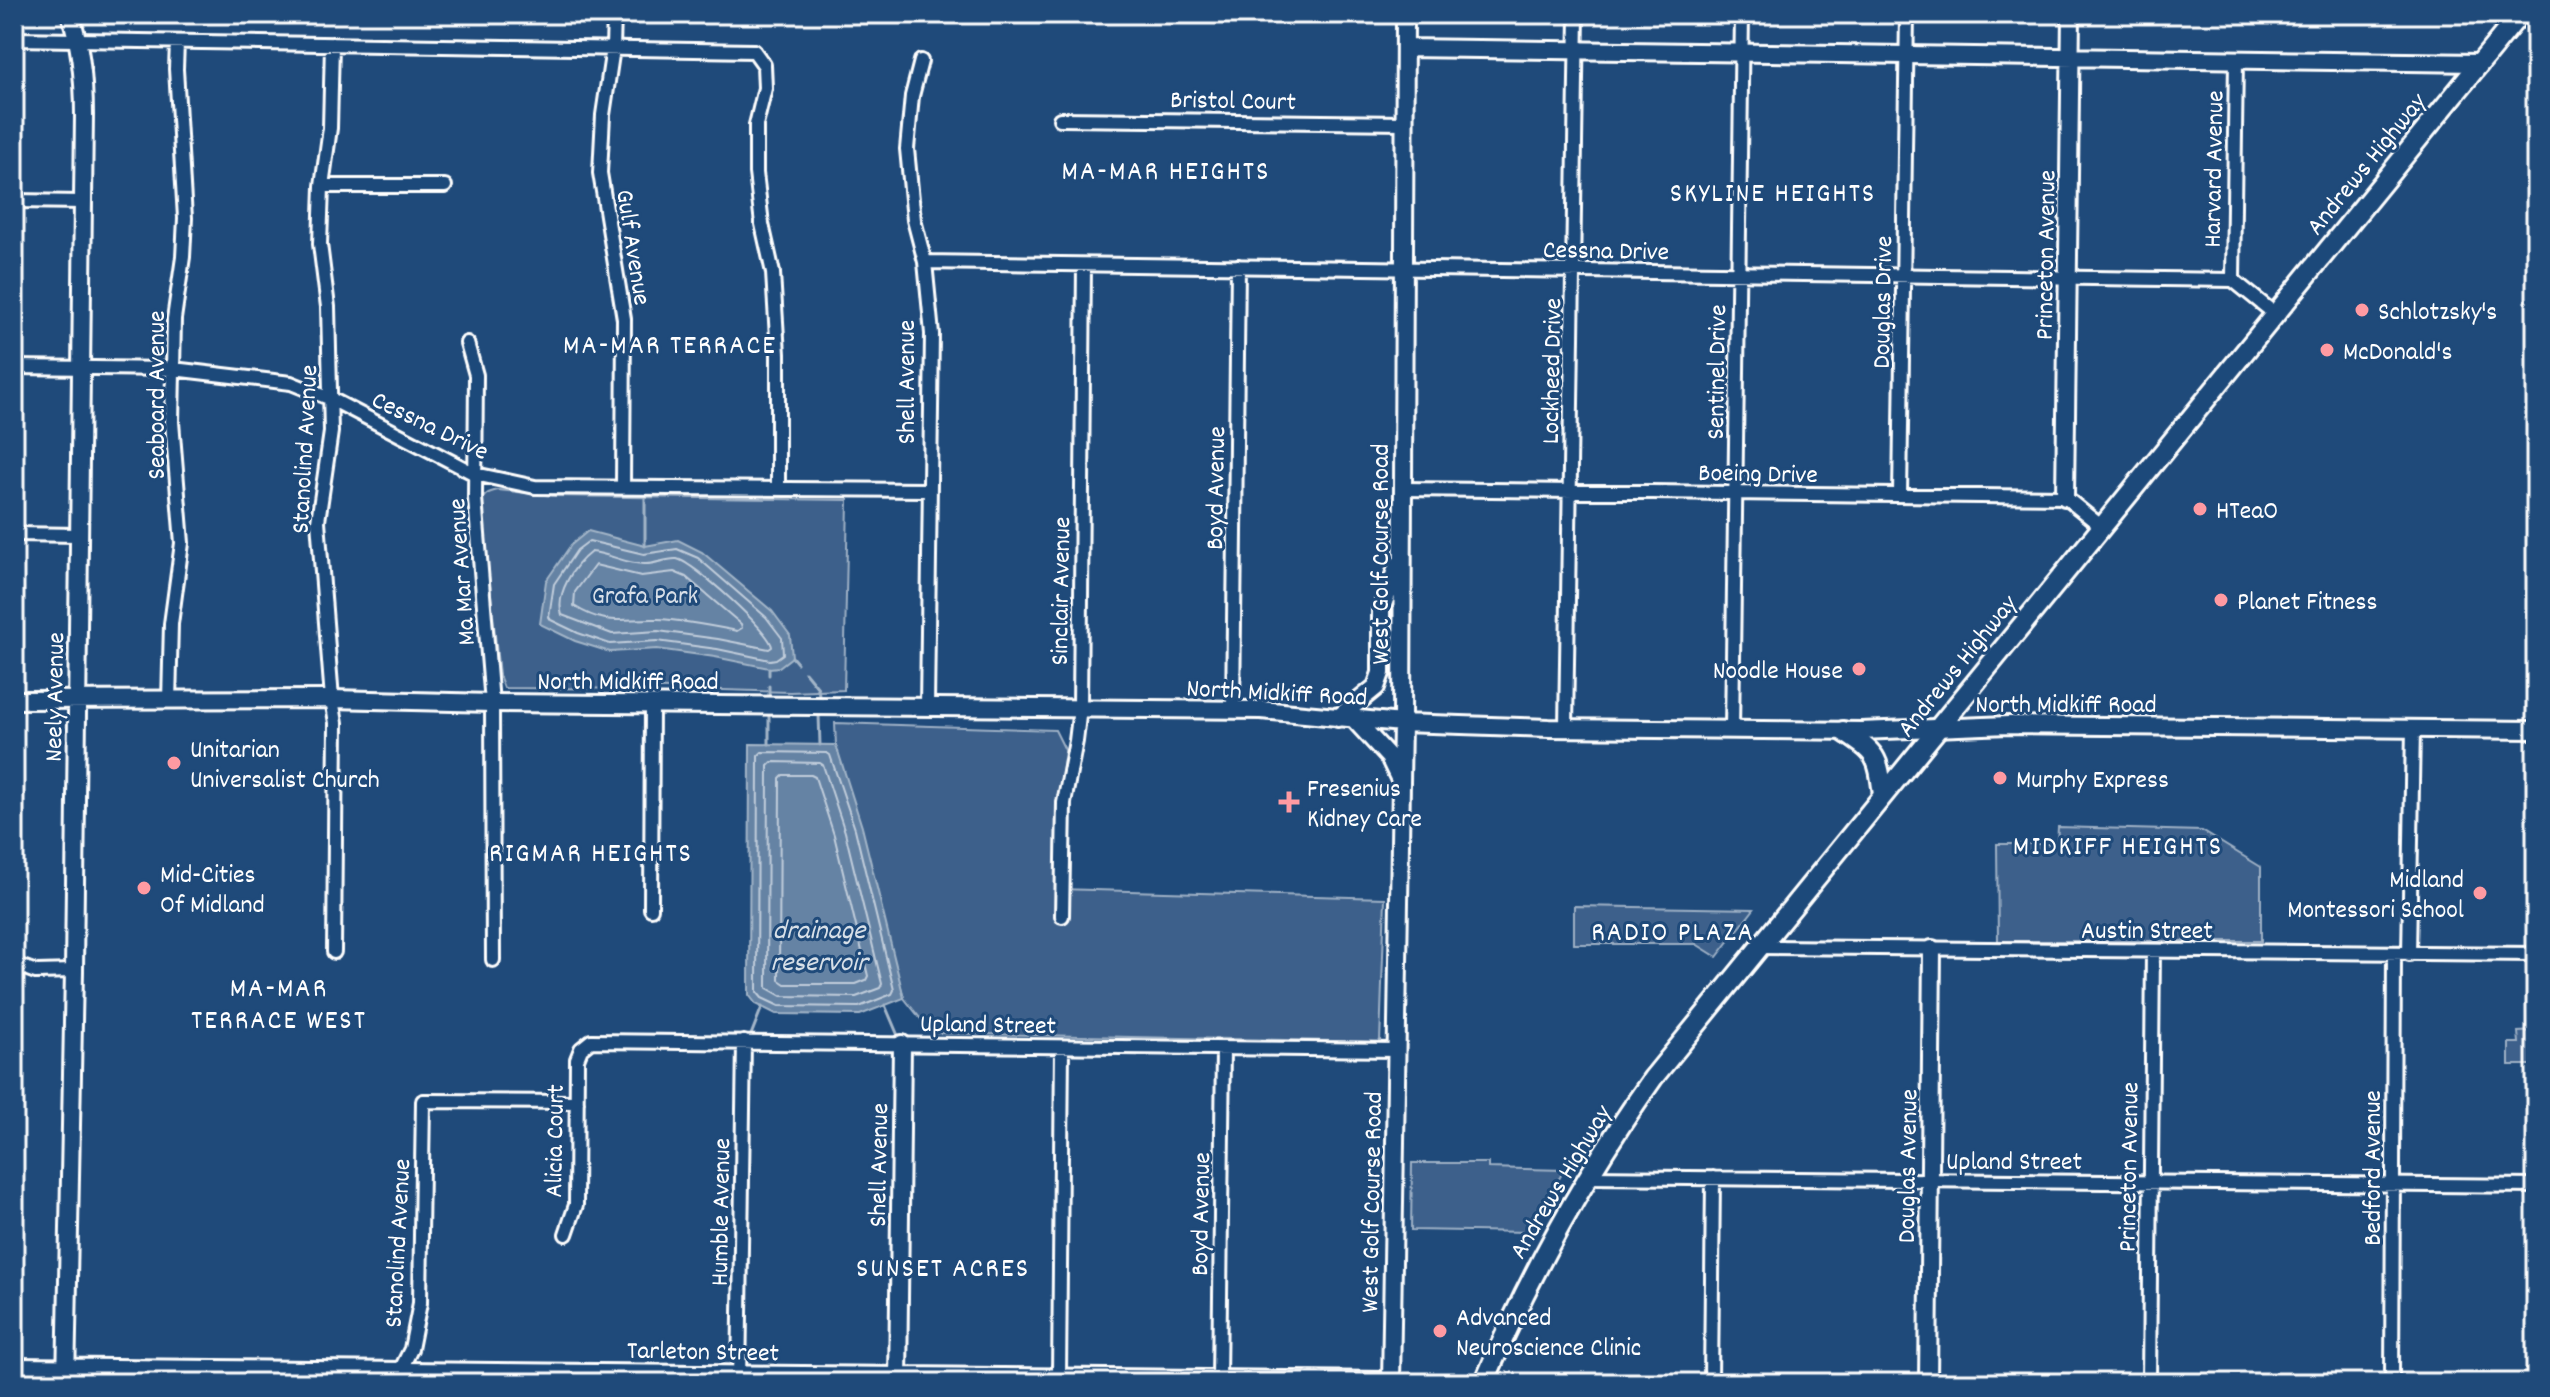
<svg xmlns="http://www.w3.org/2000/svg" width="2550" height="1397" font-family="Dekko,sans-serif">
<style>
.green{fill:#3c618b;stroke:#9eb0c5;stroke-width:2}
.water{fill:#6583a4;stroke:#a3b5c8;stroke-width:2}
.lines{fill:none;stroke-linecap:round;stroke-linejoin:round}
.shore{stroke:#c1cddb;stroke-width:2}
.stream{stroke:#a3b5c8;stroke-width:3}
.street-casing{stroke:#fff;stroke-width:18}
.secondary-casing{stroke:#fff;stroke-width:22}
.primary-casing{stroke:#fff;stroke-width:24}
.street{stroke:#1f4a7a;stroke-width:12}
.secondary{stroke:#1f4a7a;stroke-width:16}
.primary{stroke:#1f4a7a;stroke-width:18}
.poi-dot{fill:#ff9aa2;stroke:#1f4a7a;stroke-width:3}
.labels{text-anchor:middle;stroke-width:6;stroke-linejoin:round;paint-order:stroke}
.street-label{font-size:26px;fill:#fff;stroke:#1f4a7a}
.poi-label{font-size:26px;fill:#fff;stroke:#1f4a7a;text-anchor:start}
.park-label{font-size:26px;fill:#d8dfe8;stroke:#1f4a7a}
.neighbourhood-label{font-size:28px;letter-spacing:2px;fill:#fff;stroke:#1f4a7a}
.water-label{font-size:28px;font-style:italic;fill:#d8e0e8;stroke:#1f4a7a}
</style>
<rect width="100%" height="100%" fill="#1f4a7a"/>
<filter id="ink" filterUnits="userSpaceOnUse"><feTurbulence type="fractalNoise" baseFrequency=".0125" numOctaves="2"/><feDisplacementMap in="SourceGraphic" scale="16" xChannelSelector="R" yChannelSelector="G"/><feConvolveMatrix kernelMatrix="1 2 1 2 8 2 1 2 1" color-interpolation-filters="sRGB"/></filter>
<g filter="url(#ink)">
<!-- green -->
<path class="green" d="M498,490L554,496L848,500L844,690L790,692L689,689L504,688L499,675L482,505C482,494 489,492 498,490Z
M835,723L1055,730L1065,750L1058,806V889L1385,898L1380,1042L932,1033L904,998L836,745Z
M2058,827L2202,831L2261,867V941H1998L1997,844H2057Z
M1574,906L1754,909L1717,957L1696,944H1574Z
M2536,1031V1065H2509V1043H2519L2518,1032Z
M1412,1163H1488V1168L1564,1170L1529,1232L1411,1230Z"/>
<!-- water -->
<path class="water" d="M588,531L645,546L678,540L702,552L772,611L790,635L792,657L779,667L769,668L715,657L657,649L610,652L575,641L540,624L546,581L571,545Z
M750,744L836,745L862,827L904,998L860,1015L776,1014L756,1004L749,995Z"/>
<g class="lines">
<!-- shore -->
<path class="shore" d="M589,541L644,554L677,549L698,558L766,617L782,638L783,654L776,659L770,660L717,649L657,641L610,644L578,633L551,620L549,617L554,584L577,550Z
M591,552C609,553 627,565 646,564C656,564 667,558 677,559C693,562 771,632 772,647L769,649L718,639L658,631L612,634L562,615C555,594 574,565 591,552Z
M595,565L641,576L674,572L686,577L741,624L742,628L737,631C712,626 684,620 657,619C623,618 607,627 574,606L575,592Z
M762,752L827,753L830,755L855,829L894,990L892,994L859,1007L779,1006L762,998L757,992L758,756Z
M772,762L820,763L823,765L845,832L882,984L880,988L856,997L781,996L767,988L768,766Z
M783,775H811L815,777L834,835L868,976L866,980L856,984H785L779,980L780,778Z"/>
<!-- stream -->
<path class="stream" d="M645,546V497
M792,657L797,663
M769,668V675
M805,672L818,688L819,695
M769,686V695
M819,715L820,745
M769,744V715
M885,1005L899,1038
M751,1035L762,1007"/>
<defs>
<path id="street" d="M614,14L613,48L603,115L600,173L624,319L623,487
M14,39L754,51L764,65L765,88L756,125V173L762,224L773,273L778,354V489
M332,44L330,128L322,186L320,244L328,307L331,432L318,521L332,699L336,723L334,952
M921,61L912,96L907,149L914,220L925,262L932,334L927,706
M1060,119L1405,123
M322,186H445
M14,201L83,202
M925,262L2233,280L2275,314
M2233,280L2236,59
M467,343L476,375L475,498L492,703L493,960
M14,367L173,369L291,383L331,399L475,474L535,487L929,490
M1403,489L2065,497L2102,527
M1900,495L1907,14
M14,534L79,535
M169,701L171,624L182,543L172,422L174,319L183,257L185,218L176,69L177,42
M1233,710L1238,266
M1566,728L1577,14
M1732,730L1742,14
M651,909L652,704
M1062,916L1064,803L1076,741L1080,708L1084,265
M1758,947L2536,954
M2409,954L2413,728
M14,964L36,972L74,971
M1588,1177L2536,1186
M566,1234L576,1205L577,1059L581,1049L591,1041L1397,1050
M1059,1377L1062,1047
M1219,1380L1223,1049
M230,1383V1370
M394,1383L411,1349L420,1303L423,1101L577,1102
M739,1383L744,1042
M1711,1383L1713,1178
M2149,1383L2153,951
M2392,1383L2394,953"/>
<path id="secondary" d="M1405,48L2480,63
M2065,497L2071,14
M14,700L332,699L492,703L1261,710L1402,723L1549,728L1861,731L2008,725L2536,730
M1338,718L1376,687L1381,673V610L1398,565
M1354,719L1389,757L1399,778
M14,1367L1392,1381
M66,1383L74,971L84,115C84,81 81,46 70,14
M898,1383L902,1044
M1391,1383L1402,723L1405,14
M1928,1383L1932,949"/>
<path id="primary" d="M1843,731C1877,754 1878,755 1883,795
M1484,1383C1529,1275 1586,1173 1653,1078L2520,14"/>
</defs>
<!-- street casing -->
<use href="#street" class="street-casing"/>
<!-- secondary casing -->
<use href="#secondary" class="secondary-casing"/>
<!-- primary casing -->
<use href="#primary" class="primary-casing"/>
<!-- street -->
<use href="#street" class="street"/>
<!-- secondary -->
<use href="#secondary" class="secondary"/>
<!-- primary -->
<use href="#primary" class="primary"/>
</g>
</g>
<!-- markers -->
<g class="poi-dot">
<circle cx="2362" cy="310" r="8"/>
<circle cx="2327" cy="350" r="8"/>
<circle cx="2200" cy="509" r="8"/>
<circle cx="2221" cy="600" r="8"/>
<circle cx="1859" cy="669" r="8"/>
<circle cx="174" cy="763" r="8"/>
<circle cx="2000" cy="778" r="8"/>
<path d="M1285 790h8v8h8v8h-8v8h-8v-8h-8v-8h8z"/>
<circle cx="144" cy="888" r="8"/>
<circle cx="2480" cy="893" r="8"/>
<circle cx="1440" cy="1331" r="8"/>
</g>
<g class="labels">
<!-- street labels -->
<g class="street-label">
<text transform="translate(1233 99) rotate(1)" y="9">Bristol Court</text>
<text transform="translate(2365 163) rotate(-51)" y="9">Andrews Highway</text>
<text transform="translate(2212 169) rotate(-89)" y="9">Harvard Avenue</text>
<text transform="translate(635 247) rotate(81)" y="9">Gulf Avenue</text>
<text transform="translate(1606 249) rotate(1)" y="9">Cessna Drive</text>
<text transform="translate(2044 255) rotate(-89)" y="9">Princeton Avenue</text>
<text transform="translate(1881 302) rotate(-89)" y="9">Douglas Drive</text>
<text transform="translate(1550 371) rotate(-89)" y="9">Lockheed Drive</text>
<text transform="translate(1715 372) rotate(-89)" y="9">Sentinel Drive</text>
<text transform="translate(905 382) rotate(-90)" y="9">Shell Avenue</text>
<text transform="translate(155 395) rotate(-90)" y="9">Seaboard Avenue</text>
<text transform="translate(431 424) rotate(26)" y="9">Cessna Drive</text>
<text transform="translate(303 449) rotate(-87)" y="9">Stanolind Avenue</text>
<text transform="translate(1758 472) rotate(1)" y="9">Boeing Drive</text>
<text transform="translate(1214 488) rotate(-89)" y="9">Boyd Avenue</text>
<text transform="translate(1379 554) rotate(-90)" y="9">West Golf Course Road</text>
<text transform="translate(460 572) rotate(-94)" y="9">Ma Mar Avenue</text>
<text transform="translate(1059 591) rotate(-89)" y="9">Sinclair Avenue</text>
<text transform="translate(1956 665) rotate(-51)" y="9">Andrews Highway</text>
<text x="628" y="689">North Midkiff Road</text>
<text transform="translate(1277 691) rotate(3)" y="9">North Midkiff Road</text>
<text transform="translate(53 697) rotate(-89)" y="9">Neely Avenue</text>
<text x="2066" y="712">North Midkiff Road</text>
<text x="2147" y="938">Austin Street</text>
<text transform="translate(988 1023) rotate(1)" y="9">Upland Street</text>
<text transform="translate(553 1141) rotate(-89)" y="9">Alicia Court</text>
<text x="2014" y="1169">Upland Street</text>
<text transform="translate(877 1165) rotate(-89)" y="9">Shell Avenue</text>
<text transform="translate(1906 1166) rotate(-89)" y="9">Douglas Avenue</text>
<text transform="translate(2127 1167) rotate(-89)" y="9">Princeton Avenue</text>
<text transform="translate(2371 1168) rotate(-90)" y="9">Bedford Avenue</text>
<text transform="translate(1559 1181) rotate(-59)" y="9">Andrews Highway</text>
<text transform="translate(1370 1202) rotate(-89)" y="9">West Golf Course Road</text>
<text transform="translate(719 1212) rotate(-89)" y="9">Humble Avenue</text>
<text transform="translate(1199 1214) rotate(-89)" y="9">Boyd Avenue</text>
<text transform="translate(396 1243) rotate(-87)" y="9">Stanolind Avenue</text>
<text transform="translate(703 1350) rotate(1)" y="9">Tarleton Street</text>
</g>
<!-- poi labels -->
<g class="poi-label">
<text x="2378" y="319">Schlotzsky's</text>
<text x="2343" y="359">McDonald's</text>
<text x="2216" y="518">HTeaO</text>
<text x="2237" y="609">Planet Fitness</text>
<text x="1843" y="678" text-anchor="end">Noodle House</text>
<text x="190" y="757">Unitarian<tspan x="190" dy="30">Universalist Church</tspan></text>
<text x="2016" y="787">Murphy Express</text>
<text x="1307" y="796">Fresenius<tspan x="1307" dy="30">Kidney Care</tspan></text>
<text x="160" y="882">Mid-Cities<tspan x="160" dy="30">Of Midland</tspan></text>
<text x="2464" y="887" text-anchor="end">Midland<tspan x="2464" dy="30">Montessori School</tspan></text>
<text x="1456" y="1325">Advanced<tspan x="1456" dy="30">Neuroscience Clinic</tspan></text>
</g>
<!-- park labels -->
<g class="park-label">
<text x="645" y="603">Grafa Park</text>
</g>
<!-- neighbourhood labels -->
<g class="neighbourhood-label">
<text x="1166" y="179">MA-MAR HEIGHTS</text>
<text x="1773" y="201">SKYLINE HEIGHTS</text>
<text x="670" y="353">MA-MAR TERRACE</text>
<text x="2118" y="854">MIDKIFF HEIGHTS</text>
<text x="591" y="861">RIGMAR HEIGHTS</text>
<text x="1673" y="940">RADIO PLAZA</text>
<text x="279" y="996">MA-MAR<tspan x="279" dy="32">TERRACE WEST</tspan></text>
<text x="943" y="1276">SUNSET ACRES</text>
</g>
<!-- water labels -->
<g class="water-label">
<text x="819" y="938">drainage<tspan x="819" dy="32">reservoir</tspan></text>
</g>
</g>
<!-- margin -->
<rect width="2550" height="1397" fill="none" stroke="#1f4a7a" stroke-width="48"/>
<rect x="24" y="24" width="2502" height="1349" fill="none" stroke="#fff" stroke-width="3" filter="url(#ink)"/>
</svg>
